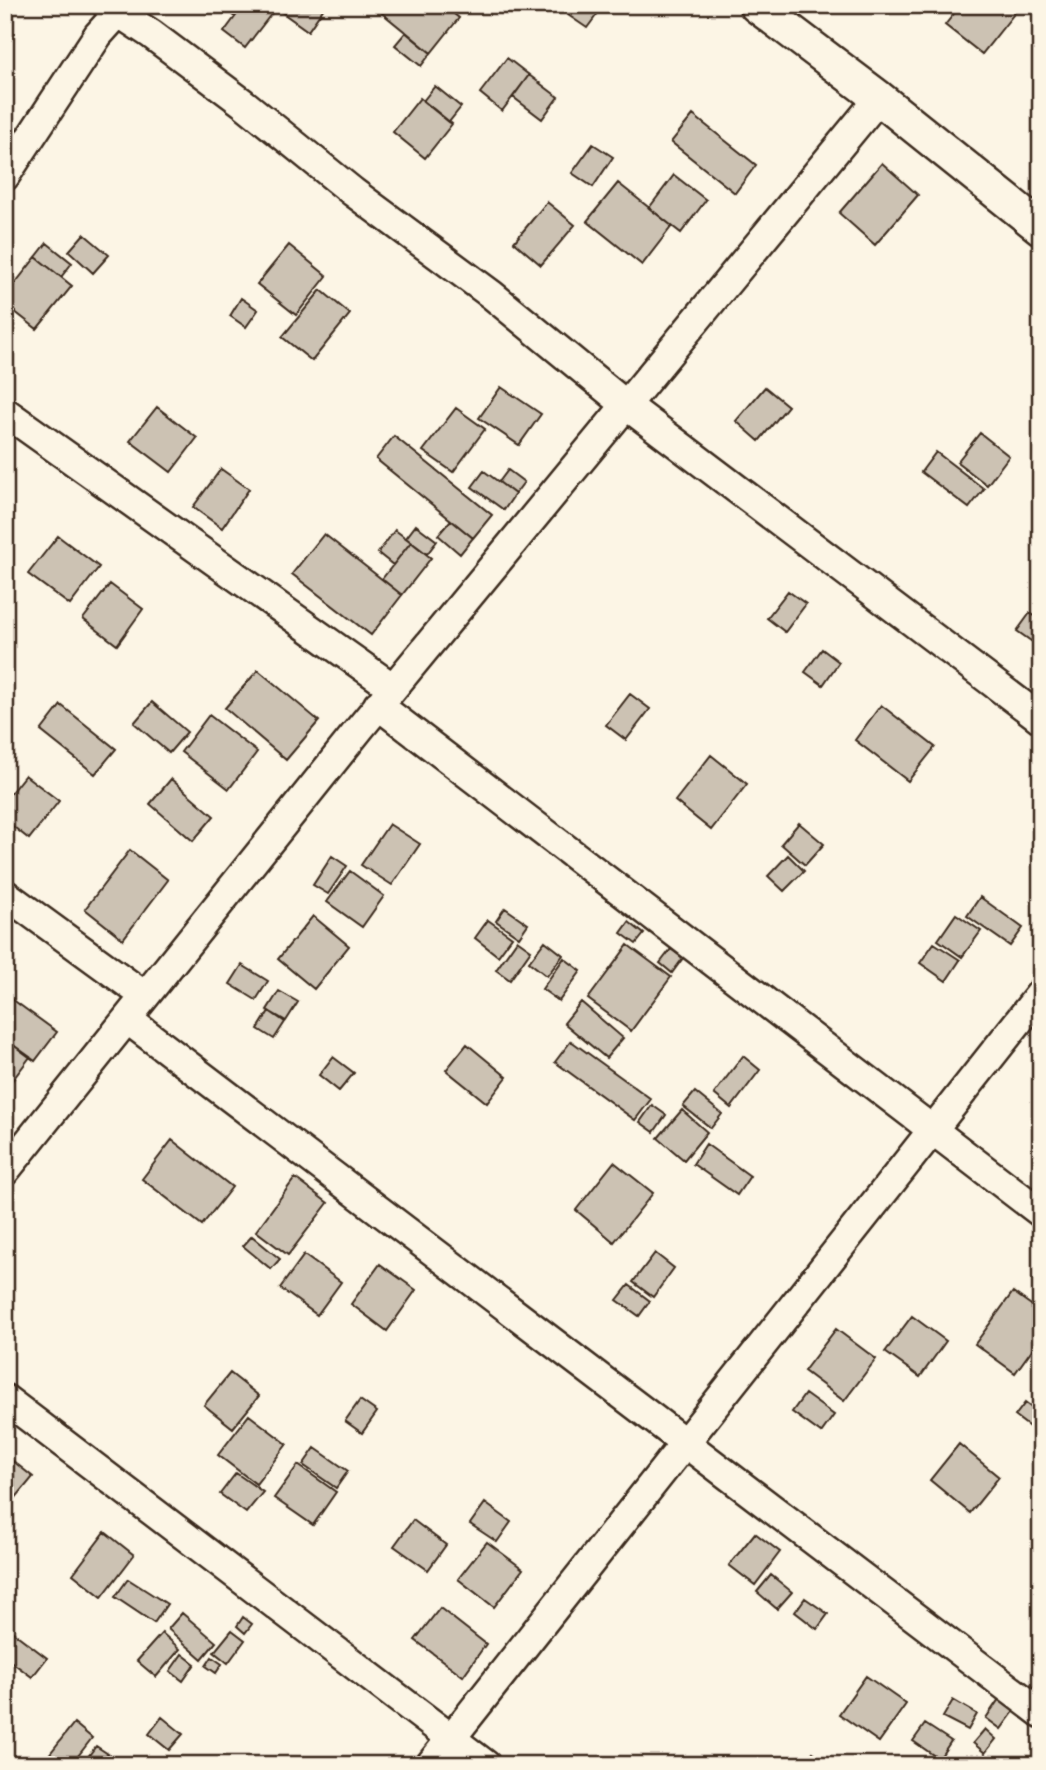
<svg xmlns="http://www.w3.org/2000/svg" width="1046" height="1770" font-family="'Architects Daughter',sans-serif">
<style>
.building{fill:#ccc2b3;stroke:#3b2a1e;stroke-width:2}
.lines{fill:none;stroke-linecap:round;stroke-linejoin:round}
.minor-casing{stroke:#3b2a1e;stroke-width:33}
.tertiary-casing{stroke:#3b2a1e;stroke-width:38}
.minor{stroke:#fcf5e5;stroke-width:28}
.tertiary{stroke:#fcf5e5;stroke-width:33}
</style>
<rect width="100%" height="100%" fill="#fcf5e5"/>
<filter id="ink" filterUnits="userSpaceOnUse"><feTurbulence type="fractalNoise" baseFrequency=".0143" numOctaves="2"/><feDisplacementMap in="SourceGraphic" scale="14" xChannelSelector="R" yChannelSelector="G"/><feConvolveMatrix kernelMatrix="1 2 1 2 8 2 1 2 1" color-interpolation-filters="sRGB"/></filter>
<g filter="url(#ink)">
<!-- building -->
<path class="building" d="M219,5H244L235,17Z
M244,5H261L272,13L245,48L224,32Z
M284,5H326L308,31L280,11Z
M388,5H443L459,18L431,53L382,13Z
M575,5H604L587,28L568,15Z
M961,5H1011L1017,10L982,54L945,25Z
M406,32L431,53L421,66L395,45Z
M507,58L529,75L502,111L480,93Z
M529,75L558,97L542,119L513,97Z
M435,86L461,107L449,122L423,101Z
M420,98L452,124L425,158L393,132Z
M693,115L756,165L735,193L671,142Z
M593,144L613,157L593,187L572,173Z
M882,163L918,195L875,245L839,213Z
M674,175L706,200L681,233L649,208Z
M618,183L672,226L642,265L587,221Z
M547,202L575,225L541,265L514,242Z
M84,234L109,255L93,273L69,251Z
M47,243L72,263L61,277L36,257Z
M289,245L327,276L296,315L257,284Z
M36,257L72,286L37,329L5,304V296Z
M321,290L350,314L312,361L282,337Z
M241,298L258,310L246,327L230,316Z
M501,387L541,414L519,445L479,418Z
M765,387L788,406L759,441L736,421Z
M157,407L197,438L171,472L130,441Z
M456,408L485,429L453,472L423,451Z
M980,433L1009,456L987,485L957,462Z
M394,436L492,515L473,538L376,459Z
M936,452L984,489L969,508L921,472Z
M221,469L249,489L222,528L193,507Z
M508,470L524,482L515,494L499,482Z
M484,471L515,494L504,510L472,487Z
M451,520L473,538L460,554L438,535Z
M416,525L437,541L427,554L406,538Z
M395,530L411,542L393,565L378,553Z
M324,534L402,595L371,635L292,574Z
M58,536L99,567L70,605L28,574Z
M411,542L431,558L402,595L382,579Z
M110,584L143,609L117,645L83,619Z
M788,591L806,604L785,632L767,618Z
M1030,613L1041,620V648L1017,631Z
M822,649L839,662L823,685L805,672Z
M258,670L319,721L286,760L225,708Z
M630,694L650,709L626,740L606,725Z
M152,702L187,732L169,753L134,723Z
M61,705L116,749L95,774L41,731Z
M881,705L935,747L908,781L855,740Z
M209,715L257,752L229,789L181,752Z
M711,755L747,784L711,830L675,801Z
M25,775L59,801L29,839L5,820V800Z
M171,779L214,816L193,841L150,804Z
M799,823L824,844L805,865L781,844Z
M389,824L420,844L392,885L361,865Z
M130,850L168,880L123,939L85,909Z
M788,855L804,871L784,891L768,876Z
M332,856L347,866L328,894L313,885Z
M350,871L384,896L362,927L327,902Z
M980,897L1023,928L1010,946L967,916Z
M505,908L528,924L519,937L496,921Z
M956,914L981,931L962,957L938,940Z
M313,916L349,946L314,989L278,959Z
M488,920L512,937L498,956L475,938Z
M629,922L644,934L636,944L621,933Z
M517,940L531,950L510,980L496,970Z
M545,941L563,955L547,976L529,962Z
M934,943L960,960L946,981L920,963Z
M628,945L671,977L631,1031L588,999Z
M671,949L683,958L672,973L660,963Z
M564,958L581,971L559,1001L542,989Z
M242,965L268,981L256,1000L230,984Z
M279,991L298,1002L286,1021L267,1010Z
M5,994L57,1032L35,1061L5,1039Z
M581,1002L623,1038L606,1058L564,1023Z
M269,1011L285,1022L274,1039L258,1029Z
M5,1039L30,1057L5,1090Z
M571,1041L651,1099L635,1120L555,1062Z
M467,1044L507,1077L487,1103L446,1070Z
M743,1056L760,1070L731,1108L714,1094Z
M333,1057L354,1073L339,1091L319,1075Z
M695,1092L722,1114L711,1128L683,1106Z
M652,1105L666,1115L654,1132L640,1122Z
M682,1110L707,1132L684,1160L658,1138Z
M172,1140L232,1187L202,1225L142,1179Z
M706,1144L750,1176L737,1195L693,1164Z
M614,1162L653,1193L614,1242L576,1210Z
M295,1178L328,1203L288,1255L256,1231Z
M252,1236L280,1259L271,1269L243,1246Z
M655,1253L674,1268L653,1297L633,1282Z
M304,1255L341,1282L317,1315L280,1288Z
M380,1264L416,1290L387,1331L351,1304Z
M629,1285L650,1301L639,1316L617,1300Z
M1013,1292L1041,1312V1337L1015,1373L975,1344Z
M912,1316L946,1341L920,1377L885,1352Z
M836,1329L876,1359L844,1401L804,1371Z
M230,1373L259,1396L233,1428L204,1405Z
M805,1394L834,1415L821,1433L792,1412Z
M360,1400L377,1412L362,1433L345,1421Z
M1025,1403L1041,1415L1040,1435L1015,1416Z
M249,1415L287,1444L256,1484L218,1455Z
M959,1444L999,1477L970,1513L930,1480Z
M315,1448L348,1471L336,1488L303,1465Z
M13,1461L33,1477L9,1506L5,1502V1471Z
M298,1465L336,1492L313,1525L274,1498Z
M236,1473L263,1492L246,1513L220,1494Z
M485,1503L511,1522L497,1542L470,1524Z
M413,1520L446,1545L428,1570L394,1546Z
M105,1532L134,1555L102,1597L73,1574Z
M755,1533L780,1552L755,1585L729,1565Z
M487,1542L523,1569L494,1607L458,1579Z
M771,1575L792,1592L777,1609L757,1592Z
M128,1579L167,1604L154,1623L115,1597Z
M805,1598L828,1614L817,1629L795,1612Z
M440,1608L486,1644L463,1676L415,1640Z
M182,1613L216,1642L202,1659L168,1629Z
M243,1617L252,1624L245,1633L237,1626Z
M5,1626L47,1658L32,1677L5,1657Z
M232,1630L245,1640L228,1663L214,1652Z
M162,1633L180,1649L156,1677L137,1661Z
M182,1654L195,1664L183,1681L170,1671Z
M212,1657L222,1664L216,1673L206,1666Z
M866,1676L906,1704L879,1742L839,1714Z
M999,1699L1015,1710L1001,1729L986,1718Z
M953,1700L977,1714L968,1730L943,1717Z
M162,1717L183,1734L169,1750L149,1734Z
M74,1723L92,1738L71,1765H41Z
M925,1724L951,1741L939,1759L913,1741Z
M985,1729L996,1739L985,1753L973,1743Z
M96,1746L117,1760L115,1765H97L87,1758Z
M813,1752L830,1765H803Z"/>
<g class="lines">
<defs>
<path id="minor" d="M107,5L151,34L243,103L353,192L492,295L626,405L1041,719
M5,176L98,35L125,5
M5,412L393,688
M378,705L1041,1213
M5,894L145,996
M127,1019L1041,1713
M5,1171L360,728L879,98
M5,1399L486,1765
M430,1765L1041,993"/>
<path id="tertiary" d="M756,5L879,98L1041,228"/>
</defs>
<!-- minor casing -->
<use href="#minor" class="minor-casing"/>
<!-- tertiary casing -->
<use href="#tertiary" class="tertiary-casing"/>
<!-- minor -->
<use href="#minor" class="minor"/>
<!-- tertiary -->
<use href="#tertiary" class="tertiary"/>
</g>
</g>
<!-- margin -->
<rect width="1046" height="1770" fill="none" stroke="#fcf5e5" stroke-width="28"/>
<rect x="14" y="14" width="1018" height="1742" fill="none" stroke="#3b2a1e" stroke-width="2.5" filter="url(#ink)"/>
</svg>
